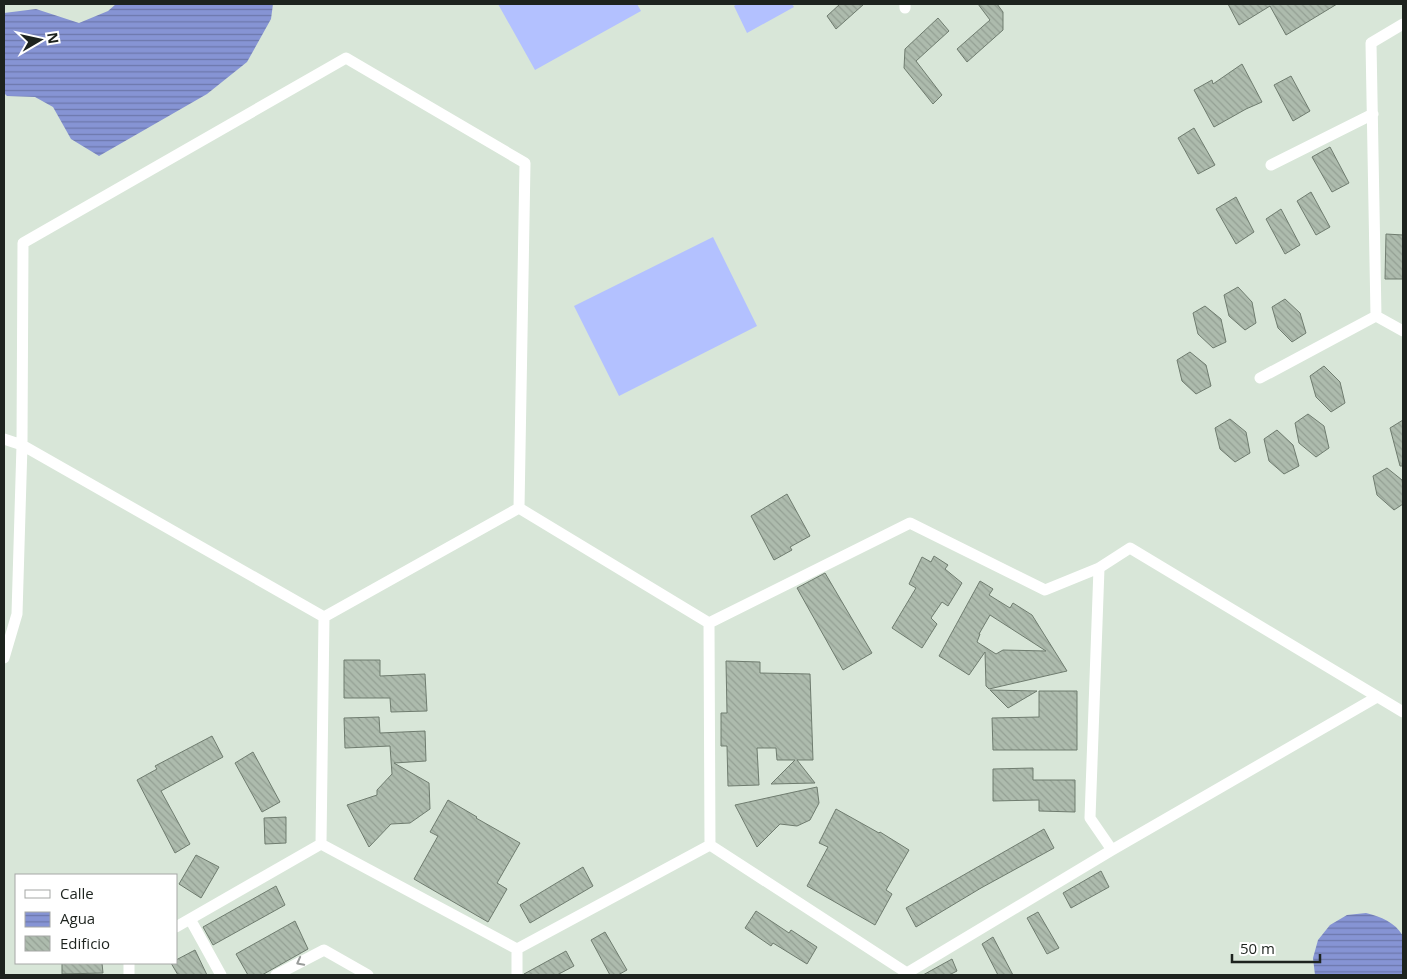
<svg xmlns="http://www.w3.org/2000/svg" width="1407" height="979" font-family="'Open Sans',sans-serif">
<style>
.garden{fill:#b3c1ff}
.water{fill:url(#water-rules)}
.building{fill:url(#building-back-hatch);stroke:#6f7c6f;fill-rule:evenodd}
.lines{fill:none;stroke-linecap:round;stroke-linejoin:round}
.street{stroke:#fff;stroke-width:11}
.oneway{stroke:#999c9a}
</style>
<defs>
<pattern id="water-rules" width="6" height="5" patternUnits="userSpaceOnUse" patternTransform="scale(1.25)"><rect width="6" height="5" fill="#8694d4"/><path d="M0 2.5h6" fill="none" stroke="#6d78ab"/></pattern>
<pattern id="building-back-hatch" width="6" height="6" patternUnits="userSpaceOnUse" patternTransform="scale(1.25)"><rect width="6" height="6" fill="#adbbad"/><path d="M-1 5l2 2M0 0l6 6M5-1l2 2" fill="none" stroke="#94a094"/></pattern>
</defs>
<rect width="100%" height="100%" fill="#d8e6d8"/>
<!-- garden -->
<path class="garden" d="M498,4H637L641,11L535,70Z
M737,4H792L794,7L747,33L734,6Z
M713,237L757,326L619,396L574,306Z"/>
<!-- water -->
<path class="water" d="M116,4H273L271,19L247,62L207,94L99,156L71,139L53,107L35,97L7,96L4,93V13L36,9L79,23L108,11Z
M1366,913C1381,917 1395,922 1403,936V975H1315L1313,958L1318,940L1330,925L1347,915Z"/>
<!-- building -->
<path class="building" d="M840,4H864L836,29L827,16Z
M978,4H997L1003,12V30L967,62L957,49L990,20Z
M1228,4H1337L1286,35L1270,6L1239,25Z
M938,18L949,31L916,61L942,95L933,104L904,68L905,49Z
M1242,64L1262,102L1246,109L1214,127L1194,90L1212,80L1213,84Z
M1291,76L1310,111L1293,121L1274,85Z
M1194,128L1215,165L1198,174L1178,138Z
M1330,147L1349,183L1332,192L1312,157Z
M1311,192L1330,227L1316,235L1297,201Z
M1236,197L1254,232L1236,244L1216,209Z
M1281,209L1300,245L1285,254L1266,219Z
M1386,234L1403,235V279H1385Z
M1238,287L1252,302L1256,323L1245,330L1229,316L1224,295Z
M1285,299L1300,313L1306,333L1292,342L1278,328L1272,307Z
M1205,306L1221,319L1226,342L1213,348L1198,334L1193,313Z
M1190,352L1206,365L1211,386L1196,394L1182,381L1177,360Z
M1324,366L1340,382L1345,403L1331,412L1316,397L1310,376Z
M1308,414L1324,426L1329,448L1316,457L1299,443L1295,423Z
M1230,419L1246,432L1250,453L1235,462L1220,449L1215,428Z
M1403,420V466H1400L1390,428Z
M1277,430L1293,445L1299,466L1284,474L1269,461L1264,439Z
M1387,468L1402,480L1403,486V504L1394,510L1377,495L1373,476Z
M787,494L810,536L790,547L792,550L774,560L751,516Z
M934,556L948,565L945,569L962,583L948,606L942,602L931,618L937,624L922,648L892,628L916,588L909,584L922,557L931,562Z
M825,573L872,653L843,670L797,588Z
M980,581L993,589L989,595L1010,608L1013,603L1032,615L1067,671L989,689L986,686L985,652L969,675L939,656ZM990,615L1046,651L1003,650L996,654L977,642L980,634H979Z
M344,660H380V676L425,674L427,711L391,712L390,698H344Z
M726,661L760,662V673L810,674L813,760H797L815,783L771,784L795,760H777L776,748H757L759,785L728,786L727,746H721V713H727Z
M990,690L1037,691L1008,708Z
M1039,691H1077V750H993L992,718L1039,717Z
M379,717L380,733L425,731L426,761L394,763L429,783L430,809L410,823L391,824L369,847L347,805L377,795V790L392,774L390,746L345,748L344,718Z
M212,736L223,757L161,791L190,844L175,853L137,780L157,769L155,766Z
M253,752L280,802L262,812L235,763Z
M1033,768V780H1075V812L1039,811V800L993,801V769Z
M817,787L819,803L810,820L797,826L780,824L757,847L735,805Z
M448,800L477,817L476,818L520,843L497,883L507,889L488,922L414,879L438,836L430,832Z
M836,809L879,833L880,832L909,850L886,890L892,894L875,925L807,886L828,847L819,843Z
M286,817V843L265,844L264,818Z
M1044,829L1054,848L981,888L916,927L906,908Z
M196,855L219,867L201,898L179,884Z
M583,867L593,886L530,923L520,905Z
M1101,871L1109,887L1071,908L1063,893Z
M276,886L285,905L213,945L203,927Z
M756,911L789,933L791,930L817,947L807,964L773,943L771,946L745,928Z
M1038,912L1059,948L1047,954L1027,918Z
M295,921L308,949L262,975H248L236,954Z
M605,932L627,970L618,975H610L591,940Z
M993,937L1013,975H998L982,944Z
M195,950L207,975H178L171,963H176V960Z
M566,951L574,966L557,975H524V974Z
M952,959L957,971L949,975H923Z
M62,963H102L103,973L62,974Z"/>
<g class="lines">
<!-- street -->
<path class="street" d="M905,8V4
M1403,24L1371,43L1376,316L1403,331
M1271,165L1373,114
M1260,378L1376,316
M4,439L22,445L324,617
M519,508L709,623L710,845L907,973
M1099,568L1090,818L1112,850
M709,623L910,523L1045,590L1099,568L1130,548L1403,712
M4,658L17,614L22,445L23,243L346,58L525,163L519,508L324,617
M321,844L517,949L710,845
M190,919L221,975
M176,927L321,844L324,617
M129,975V963
M276,975L324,950L368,975
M517,975V949
M907,975V973L1112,850L1377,697"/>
</g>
<!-- one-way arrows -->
<defs><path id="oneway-chevron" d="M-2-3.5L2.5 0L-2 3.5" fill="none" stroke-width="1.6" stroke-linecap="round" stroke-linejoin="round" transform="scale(1.25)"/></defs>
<use class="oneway" href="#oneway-chevron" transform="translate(300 962) rotate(152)"/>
<!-- border -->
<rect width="1407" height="979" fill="none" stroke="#1d231e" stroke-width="10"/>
<!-- legend -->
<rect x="15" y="874" width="162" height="90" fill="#ffffff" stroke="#a5a7a5"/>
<rect x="25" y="890" width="25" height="8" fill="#ffffff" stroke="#a5a7a5"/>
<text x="60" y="899" font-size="15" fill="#1d231e">Calle</text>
<rect x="25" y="912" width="25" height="15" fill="url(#water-rules)" stroke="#a5a7a5"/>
<text x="60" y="924" font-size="15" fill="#1d231e">Agua</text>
<rect x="25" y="936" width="25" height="15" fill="url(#building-back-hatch)" stroke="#a5a7a5"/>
<text x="60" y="949" font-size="15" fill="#1d231e">Edificio</text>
<!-- north arrow -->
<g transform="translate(40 40) rotate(81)" stroke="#ffffff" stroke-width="4" paint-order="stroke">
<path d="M0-4L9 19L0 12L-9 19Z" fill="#1d231e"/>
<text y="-8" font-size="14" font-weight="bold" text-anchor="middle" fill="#1d231e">N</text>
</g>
<!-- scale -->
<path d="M1232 954v8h88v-8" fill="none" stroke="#1d231e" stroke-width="2.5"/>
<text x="1240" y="954" font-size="15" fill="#1d231e" stroke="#ffffff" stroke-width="4" paint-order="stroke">50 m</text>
</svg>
